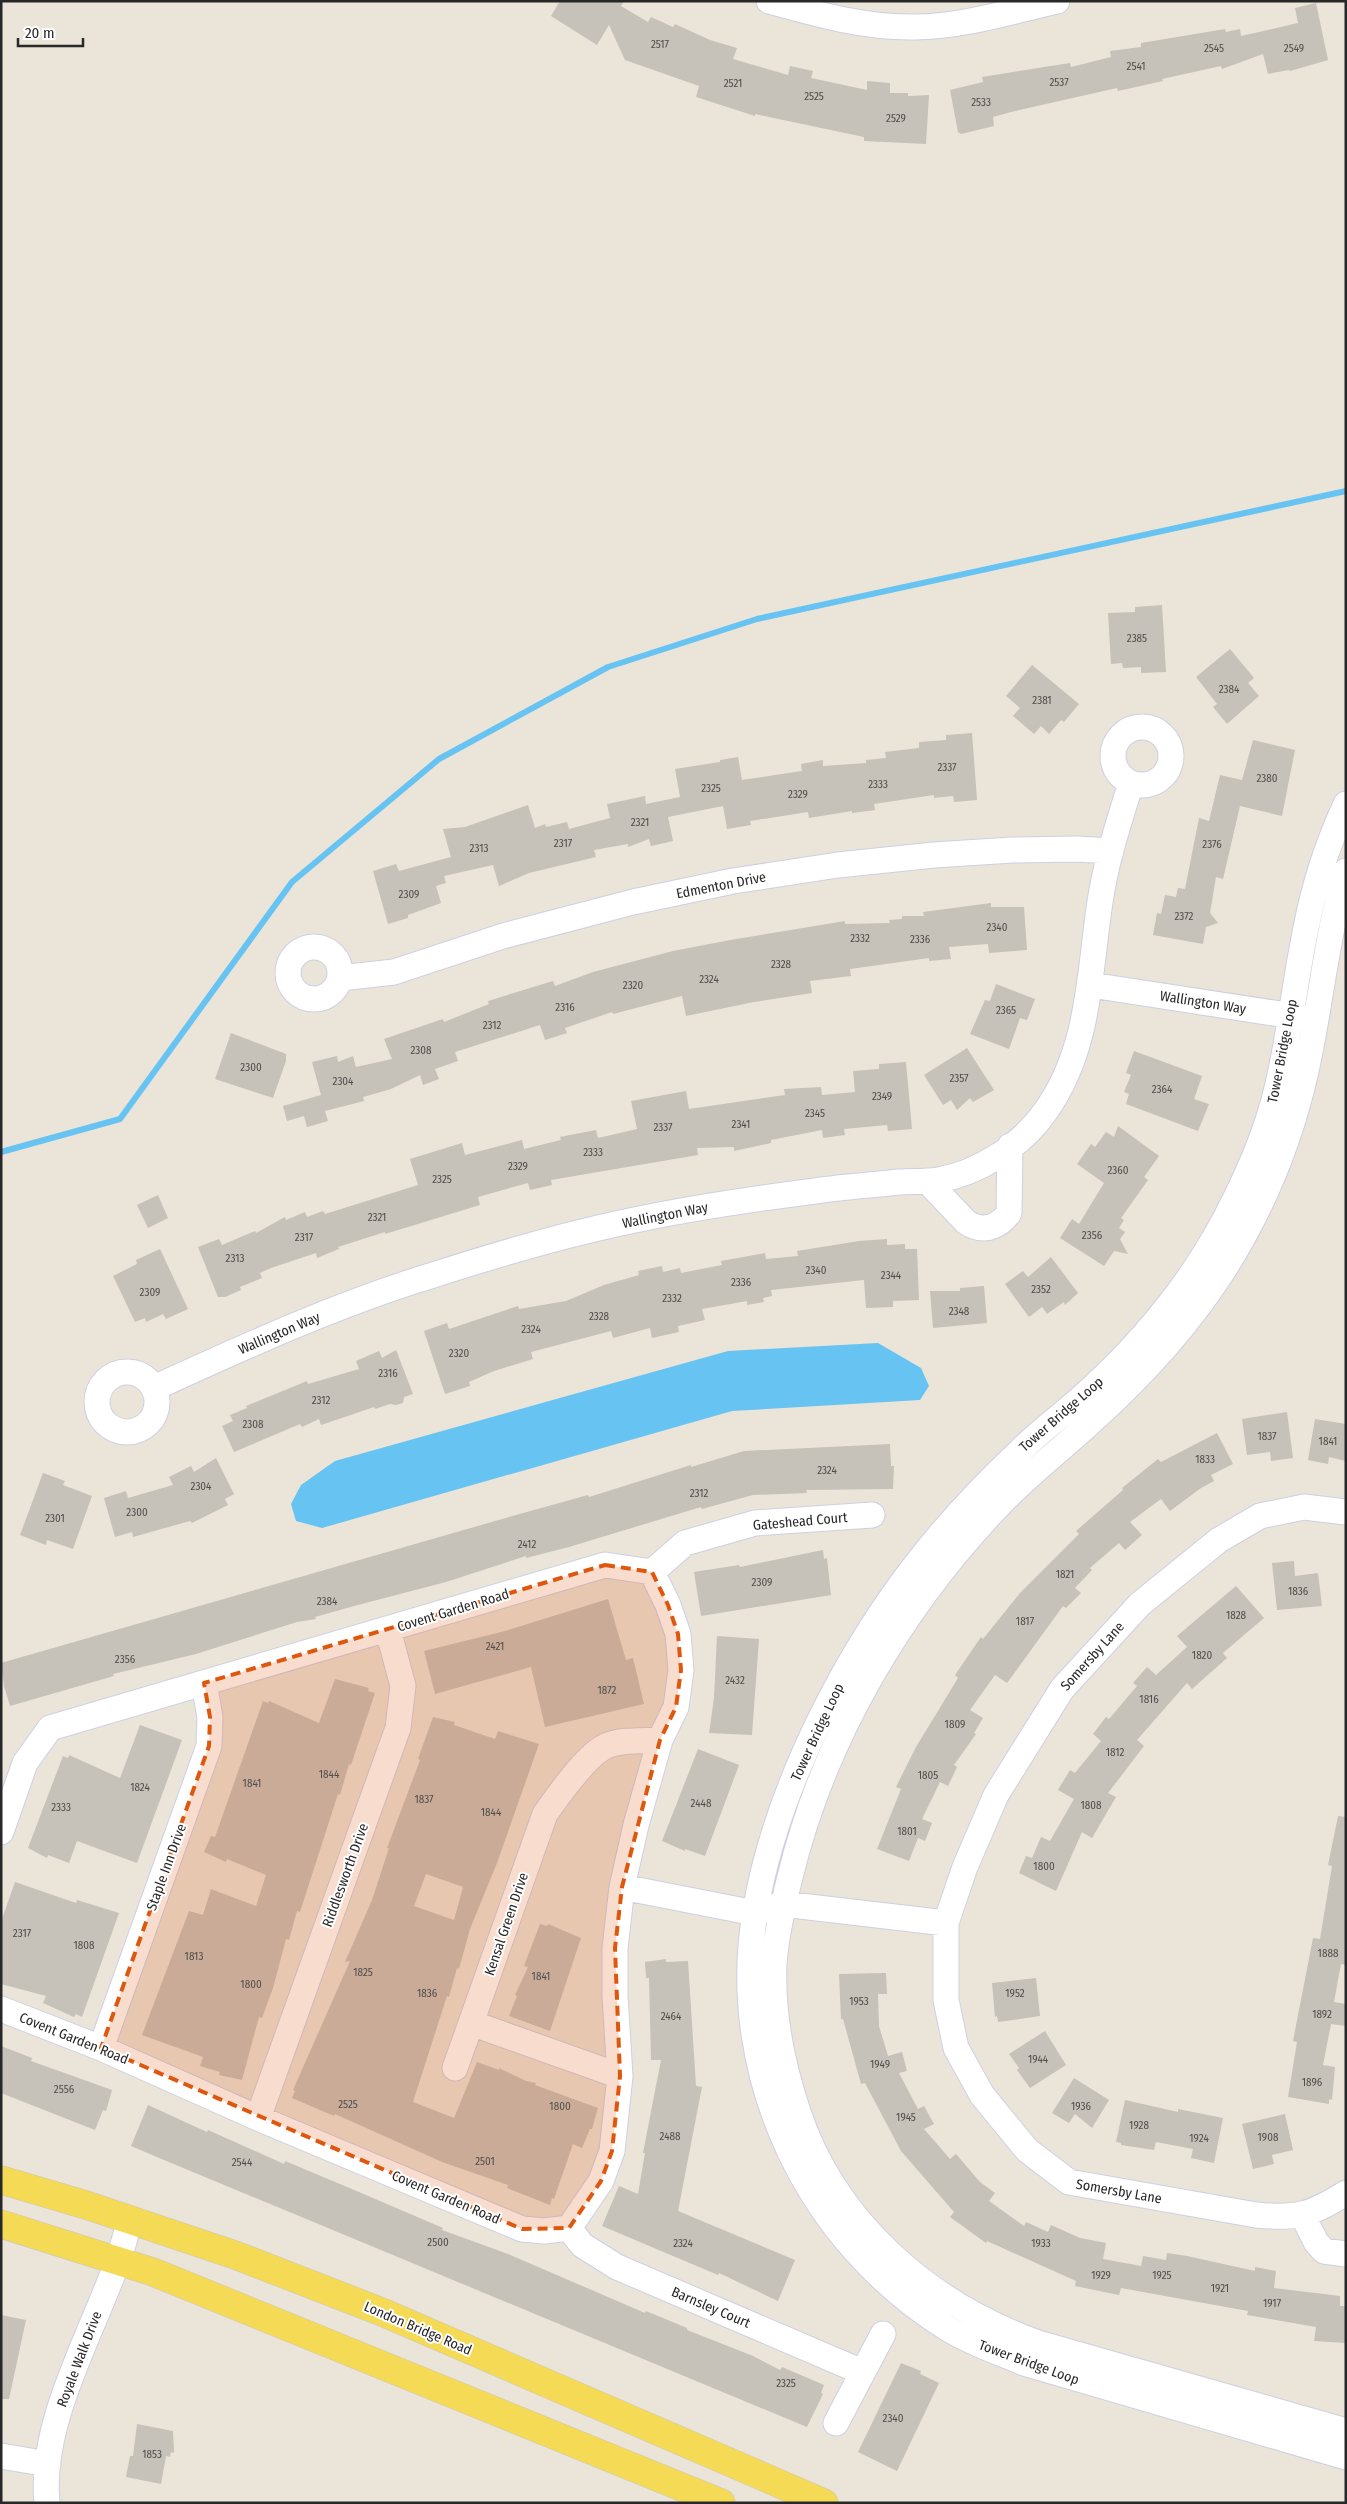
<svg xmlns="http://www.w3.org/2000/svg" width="1347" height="2504" font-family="'Fira Sans Condensed',sans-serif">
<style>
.water{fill:#67c3f2}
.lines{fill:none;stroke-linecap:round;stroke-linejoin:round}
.stream{stroke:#67c3f2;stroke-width:6}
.building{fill:#c6c1b9;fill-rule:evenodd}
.minor-casing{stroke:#ced0e2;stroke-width:27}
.major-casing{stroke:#c7c7c7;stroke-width:29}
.minor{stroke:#fff;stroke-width:25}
.major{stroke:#f4da55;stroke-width:28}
.marked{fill:#de570d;fill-opacity:0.2;stroke:#de570d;stroke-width:4;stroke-dasharray:10 6;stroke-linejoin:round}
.labels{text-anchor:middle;stroke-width:4;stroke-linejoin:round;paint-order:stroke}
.number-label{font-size:11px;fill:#504e4c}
.street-label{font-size:14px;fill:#282828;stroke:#fff}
</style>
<rect width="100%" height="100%" fill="#ebe4d9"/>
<!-- water -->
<path class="water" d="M878,1343L921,1368L929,1386L920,1400L732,1411L322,1528L296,1521L291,1504L301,1485L335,1461L728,1351Z"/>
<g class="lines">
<!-- stream -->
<path class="stream" d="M1,1152L120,1119L292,882L439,759L608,667L757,619L1346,491"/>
</g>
<!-- building -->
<path class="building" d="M560,1H624L621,6L648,22L651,17L673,27L675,24L710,40L737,48L733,59L788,75L790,66L813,71L811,78L867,90V81L890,83V93H908V96L929,95L926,144L864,141V137L755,114V116L696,97L699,86L625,60L609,25L597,45L551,16Z
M1316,3L1328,60L1290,71L1289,70L1268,74L1263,54L1222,69L1221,66L1162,79L1163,81L1118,91L1117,88L1011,112L993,117L994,126L961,134L958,132L950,90L983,82L982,77L1070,63L1071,67L1111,57L1110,51L1141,47V43L1225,29L1226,32L1240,29L1241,36L1298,23L1295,8Z
M1162,605L1166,672L1141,673V667L1123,668L1122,663L1111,664L1108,613L1135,612V607Z
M1230,649L1254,678L1248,683L1259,696L1227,724L1213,707L1217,704L1196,677Z
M1032,665L1079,704L1064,722L1061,720L1049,734L1041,726L1034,734L1013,716L1020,708L1006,696Z
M972,733L977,800L954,802L953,796L934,798V795L874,804L875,810L852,813V811L809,818L808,812L750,821L751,825L727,829L723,806L668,817L673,841L651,846L649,839L628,847V844L594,850L596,857L529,873L499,886L493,865L444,876L446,883L436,886L441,903L408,915V918L388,924L373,871L396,864L399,871L451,857L443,829L465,827L528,805L535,828L545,824L546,827L567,822L569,829L610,818L607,804L645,796L646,804L680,797L675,769L720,762V760L738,757L742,780L802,771L801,764L823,760V766L866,763V760L886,758L885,752L919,748V742L946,740V735Z
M1253,740L1295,750L1282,816L1240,806L1223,879L1216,877L1210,913L1218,923L1206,927L1203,944L1153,935L1157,913L1161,914L1165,895L1176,897L1178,888L1185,889L1199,818L1209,821L1220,775L1242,780Z
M991,903V907H1024L1027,950L989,953L988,944L949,947L951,959L929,961V958L850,969L851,976L810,981L812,993L754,1002L686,1016L682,996L613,1014L612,1012L565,1028L567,1033L545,1040L540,1025L455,1052L458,1061L435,1069L439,1079L423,1085L420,1075L391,1089L363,1097L364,1101L325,1111L328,1121L307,1127L304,1116L287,1121L283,1106L321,1095L312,1062L337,1056L338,1062L353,1056L356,1067L392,1059L384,1039L443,1019L444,1022L489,1004L488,1001L553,981L555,986L593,972L673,951L736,939L845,921V924L890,923L889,920L902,919V916H924L923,912Z
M996,984L1035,999L1027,1020L1020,1018L1009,1049L970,1034L985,1000L990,1001Z
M231,1033L286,1054V1061L273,1098L215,1079Z
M967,1048L994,1090L973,1102L970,1098L957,1110L951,1100L943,1105L924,1075Z
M1134,1051L1202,1076L1194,1099L1209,1104L1198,1131L1126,1104L1129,1094L1124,1092L1131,1075L1126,1073Z
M906,1062L912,1129L888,1131L887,1125L844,1129L845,1135L823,1138L822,1130L771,1140V1143L734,1151V1147L697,1148L698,1155L551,1180L552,1185L530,1190L528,1183L478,1197L480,1205L385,1234V1232L338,1247L339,1249L317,1258L316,1253L271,1268L260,1273L262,1278L240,1287L241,1290L225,1297H218L198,1247L219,1239L222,1245L255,1231L256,1233L285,1217L286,1220L305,1212L307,1217L323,1211L325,1214L418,1185L410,1159L462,1143L465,1155L522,1140L524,1149L561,1140L560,1137L596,1130L598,1138L637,1129L631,1101L686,1091L689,1109L785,1095L784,1089L821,1087L822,1095L855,1092L853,1071L879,1069V1064Z
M1118,1126L1159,1156L1144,1177L1148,1180L1121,1218L1124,1220L1119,1228L1125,1232L1120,1239L1128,1254L1114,1251L1104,1266L1060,1238L1072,1219L1079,1224L1104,1183L1077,1164L1091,1144L1095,1147L1106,1132L1114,1137Z
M158,1195L168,1218L148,1228L137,1205Z
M887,1239V1245L905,1244V1249H917L919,1300L893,1301V1307L866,1308L864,1280L771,1290L772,1296L763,1298L764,1302L747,1305V1301L702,1309L705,1320L678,1326L679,1332L652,1338L650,1328L613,1338L611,1331L531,1352L533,1359L494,1371L469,1382L470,1386L445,1394L424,1331L447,1323L449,1329L518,1306L519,1309L566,1301L604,1285L639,1275L638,1271L662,1266L663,1272L680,1268L681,1273L722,1265L721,1261L765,1253L766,1259L798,1256L797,1251L859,1241Z
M160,1249L188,1309L166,1319L163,1314L146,1322L145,1318L135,1322L113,1276L137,1264L136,1260Z
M1051,1257L1078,1293L1065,1305L1064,1302L1047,1314L1042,1307L1029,1317L1005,1284L1023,1271L1028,1277Z
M984,1286L987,1323L933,1328L930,1291H960V1288Z
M396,1350L413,1394L404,1397L403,1403L396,1405L390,1404L375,1409L374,1407L321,1425L319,1419L302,1427L300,1424L234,1452L222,1426L233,1421L230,1415L247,1408L246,1406L307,1381L308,1384L359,1369L356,1361L379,1351L382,1358Z
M1287,1412L1293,1458L1271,1461L1270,1452L1247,1455L1242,1419Z
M1315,1419L1346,1424V1461L1329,1457L1328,1464L1308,1460Z
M1217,1433L1233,1464L1211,1475L1214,1481L1201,1488L1170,1511L1161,1499L1130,1522L1142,1535L1125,1550L1119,1543L1090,1568L1092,1570L1075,1588L1081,1593L1066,1608L1063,1606L1007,1683L995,1675L970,1710L983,1718L974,1733L976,1734L954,1765L957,1767L948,1786L940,1782L922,1819L932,1823L925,1841L918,1838L909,1861L877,1849L901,1789L896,1787L916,1747L958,1678L955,1675L981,1637L983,1639L1020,1593L1079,1534L1076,1531L1123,1490L1122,1488L1158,1459L1161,1462Z
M890,1444L891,1466H894L893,1489L806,1490L807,1493L753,1495L702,1509L701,1507L569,1547L526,1558V1556L446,1582L354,1606L315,1617L316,1619L297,1622L196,1654L113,1674L114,1676L10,1706L4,1686L1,1663L516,1515L588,1495L589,1497L691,1465V1467L744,1451Z
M216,1458L234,1494L225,1499L228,1505L192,1523L190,1521L133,1537L132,1532L115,1537L104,1498L126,1491L128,1498L173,1485L169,1477L191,1466L194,1472Z
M43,1473L65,1481L63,1485L92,1496L73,1549L47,1540L46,1545L20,1535Z
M823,1550L824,1559L827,1558L831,1595L701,1616L694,1572L739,1565L740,1567Z
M1294,1561L1295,1576L1318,1573L1322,1606L1277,1610L1272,1563Z
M1236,1586L1264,1618L1223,1653L1227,1658L1192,1689L1187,1683L1137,1740L1144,1746L1108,1793L1116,1797L1092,1838L1082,1832L1056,1891L1019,1873L1026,1856L1032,1858L1041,1837L1050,1841L1074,1799L1058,1790L1070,1770L1075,1773L1101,1741L1093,1734L1106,1717L1109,1719L1137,1686L1133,1683L1147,1667L1156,1675L1187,1647L1177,1636Z
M608,1599L626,1660L633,1658L644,1704L545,1727L531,1667L435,1694L424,1651L505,1631Z
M717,1636L759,1639L752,1735L709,1733L714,1698Z
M335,1679L369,1688L368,1691L375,1693L351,1765L349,1764L340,1795L338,1794L300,1912L297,1911L289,1940L286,1939L273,1988L262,2018L259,2017L242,2080L219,2075L220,2072L200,2066L203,2057L142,2035L189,1911L203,1915L211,1889L256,1906L266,1875L227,1859L226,1862L204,1852L211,1836L215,1837L263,1701L268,1703L269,1701L319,1723Z
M433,1717L455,1722L454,1725L495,1739L498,1731L539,1744L497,1863L470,1929L459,1969L457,1968L449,1997L447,1996L413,2102L454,2118L477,2062L499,2070V2068L526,2081L536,2083L535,2085L598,2108L592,2129H590L582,2148L573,2144L554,2199L552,2198L550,2205L507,2188L508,2185L442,2162L335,2114L334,2116L292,2098L295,2091L293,2090L350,1961L345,1962L372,1900L389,1848H387L420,1760L418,1759ZM426,1874L463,1887L454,1920L414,1906Z
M140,1725L182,1740L137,1863L77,1841L69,1863L48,1855L47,1858L28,1848L63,1756L68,1758L69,1755L120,1778Z
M698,1749L739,1765L705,1856L685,1849V1851L662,1841Z
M1338,1816L1346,1817V1965L1341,1964L1334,2002L1346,2004V2026L1331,2024L1323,2065L1335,2067L1332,2100L1329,2099V2104L1288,2097L1297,2042L1293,2041L1313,1938L1320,1939L1332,1866L1328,1865Z
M15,1882L76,1903L77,1900L119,1913L82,2017L76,2014L74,2017L43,2003L46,1996L1,1984V1922Z
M540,1924L547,1926L548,1924L581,1938L550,2031L509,2016L517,1996L515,1995L528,1967L524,1966Z
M666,1959V1962L688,1961L696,2086L702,2087L678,2211L795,2260L778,2301L719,2273L718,2275L602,2226L619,2186L638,2194L645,2153H643L661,2060H651L649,1978H646L645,1962Z
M886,1973L887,1994H878L879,2026L888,2056L902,2052L907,2071L899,2073L918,2109L924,2106L934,2124L924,2129L950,2159L956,2154L980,2182L995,2193L989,2201L1024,2226L1026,2222L1048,2232L1051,2225L1080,2238L1106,2243L1103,2259L1141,2266L1143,2256L1166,2260L1167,2253L1187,2256L1255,2271V2267L1276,2271L1274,2288L1340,2296V2306H1346V2343L1314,2341L1316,2327L1247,2315L1248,2311L1121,2288L1119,2295L1075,2286L1076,2281L987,2241L986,2243L950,2217L954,2212L901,2151L865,2083L861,2084L843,2019H841L839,1974Z
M1036,1978L1040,2016L998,2022L997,2016L995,2017L992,1983Z
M1045,2031L1066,2065L1030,2088L1017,2070L1019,2068L1009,2054Z
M1,2046L32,2058L31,2061L112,2090L106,2111L103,2110L95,2130L1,2093Z
M1074,2078L1109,2100L1092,2128L1075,2114L1069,2123L1052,2113Z
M1125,2100L1178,2112V2109L1223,2118L1214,2163L1191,2158L1193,2149L1156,2142L1154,2150L1121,2145V2143L1116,2142Z
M148,2105L207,2132L208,2130L284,2164L285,2161L359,2192L443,2228L442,2230L508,2254L645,2313L646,2311L687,2328V2330L753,2356L780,2370L782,2367L824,2385L821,2393L823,2394L807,2427L164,2160L131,2146Z
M1285,2114L1293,2150L1272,2155L1274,2164L1253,2169L1242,2124Z
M1,2315L26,2320L9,2399H1Z
M901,2363L921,2371L920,2374L939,2383L897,2471L858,2452Z
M137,2424L173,2431L174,2453L171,2452L170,2457L166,2456L161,2484L126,2477L130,2456H133Z"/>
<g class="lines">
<defs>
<path id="minor" d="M769,1C816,14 862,27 911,27C958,28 1012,11 1057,1
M1113 756a29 29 0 1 1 58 0a29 29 0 1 1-58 0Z
M1346,804C1328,843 1314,886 1306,928C1295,980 1290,1033 1278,1084C1266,1138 1241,1191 1214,1239C1181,1295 1138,1346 1090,1390C1068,1411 1042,1429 1020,1451C986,1483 954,1517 925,1553C847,1650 775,1790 755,1913C728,2076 808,2242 947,2328C971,2343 998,2352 1024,2363L1346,2457
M1346,871C1326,937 1321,1004 1306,1071C1290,1142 1261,1212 1221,1274C1185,1329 1142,1376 1093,1420C1063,1448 1030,1473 1001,1503C902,1606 824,1737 790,1877C783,1905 776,1935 774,1964C772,2014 782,2064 798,2112C835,2223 929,2304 1038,2343L1346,2431
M288 973a26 26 0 1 1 52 0a26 26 0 1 1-52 0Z
M340,978L394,972L503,936L633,902L733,881L838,865L934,855L1012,850L1077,849L1111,851
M1091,985L1306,1018
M927,1181L966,1222C982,1233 998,1228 1009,1213L1010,1146
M97 1402a30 30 0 1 1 60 0a30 30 0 1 1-60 0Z
M154,1388C244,1347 335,1305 430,1276C495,1255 562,1235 630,1221C691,1208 753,1199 815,1191C843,1187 871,1185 899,1182C912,1181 925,1182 938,1180C979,1173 1021,1146 1045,1112C1090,1050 1089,974 1100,902C1106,861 1119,822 1131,783
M1346,1512L1304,1507L1260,1516L1219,1540L1140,1604L1062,1689L996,1795L965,1867L946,1923V2000L956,2048L982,2095L1027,2150L1069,2182L1256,2215C1297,2219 1311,2215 1346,2193
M652,1572L685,1543L755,1523L872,1515
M1,1832L25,1763L50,1728L605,1565L652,1572
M622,1887L755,1913L783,1904L946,1923
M1,2009L101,2048L258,2118L522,2229L544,2231L569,2228L601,2181L612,2151L620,2076L615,1996V1948L622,1887L636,1825L660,1740L676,1707L681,1670L678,1634L668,1605L652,1572
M101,2048L209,1746L210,1717L204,1683
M455,2068L471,2023
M620,2076L471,2023L545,1814C558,1796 586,1755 606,1746C621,1739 643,1741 660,1740
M258,2118L398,1728L403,1686L388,1630
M1302,2214L1316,2242L1324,2251L1346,2254
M569,2228L582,2245L617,2267L862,2372
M836,2423L883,2334
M1,2456L48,2464
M47,2503C39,2423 92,2334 118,2260C123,2247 126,2233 130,2220"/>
<path id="major" d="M1,2180L86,2205L235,2255L382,2312L824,2503
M1,2224L153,2272L721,2503"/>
</defs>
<!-- minor casing -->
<use href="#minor" class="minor-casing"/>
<!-- major casing -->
<use href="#major" class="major-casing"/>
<!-- minor -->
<use href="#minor" class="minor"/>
<!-- major -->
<use href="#major" class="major"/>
</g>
<!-- marked area -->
<path class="marked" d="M605,1565L652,1572L668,1605L678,1634L681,1670L676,1707L660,1740L622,1887L615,1948L620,2076L612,2151L601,2181L569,2228L522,2229L101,2048L209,1746L210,1717L204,1683Z"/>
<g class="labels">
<!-- number labels -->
<g class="number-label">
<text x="660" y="48">2517</text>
<text x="1214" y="52">2545</text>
<text x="1294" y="52">2549</text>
<text x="1136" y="70">2541</text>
<text x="1059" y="86">2537</text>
<text x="733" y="87">2521</text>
<text x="814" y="100">2525</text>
<text x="981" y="106">2533</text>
<text x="896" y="122">2529</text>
<text x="1137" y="642">2385</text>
<text x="1229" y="693">2384</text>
<text x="1042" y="704">2381</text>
<text x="947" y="771">2337</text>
<text x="1267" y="782">2380</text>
<text x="878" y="788">2333</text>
<text x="711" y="792">2325</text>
<text x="798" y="798">2329</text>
<text x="640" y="826">2321</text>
<text x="563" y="847">2317</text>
<text x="1212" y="848">2376</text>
<text x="479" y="852">2313</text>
<text x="409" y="898">2309</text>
<text x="1184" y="920">2372</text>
<text x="997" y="931">2340</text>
<text x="860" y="942">2332</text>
<text x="920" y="943">2336</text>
<text x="781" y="968">2328</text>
<text x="709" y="983">2324</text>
<text x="633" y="989">2320</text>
<text x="565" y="1011">2316</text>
<text x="1006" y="1014">2365</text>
<text x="492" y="1029">2312</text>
<text x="421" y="1054">2308</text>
<text x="251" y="1071">2300</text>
<text x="959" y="1082">2357</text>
<text x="343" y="1085">2304</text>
<text x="1162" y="1093">2364</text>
<text x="882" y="1100">2349</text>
<text x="815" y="1117">2345</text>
<text x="741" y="1128">2341</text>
<text x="663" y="1131">2337</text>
<text x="593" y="1156">2333</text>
<text x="518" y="1170">2329</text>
<text x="1118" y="1174">2360</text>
<text x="442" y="1183">2325</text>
<text x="377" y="1221">2321</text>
<text x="1092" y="1239">2356</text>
<text x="304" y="1241">2317</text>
<text x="235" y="1262">2313</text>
<text x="816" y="1274">2340</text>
<text x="891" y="1279">2344</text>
<text x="741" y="1286">2336</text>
<text x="1041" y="1293">2352</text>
<text x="150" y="1296">2309</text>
<text x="672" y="1302">2332</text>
<text x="959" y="1315">2348</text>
<text x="599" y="1320">2328</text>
<text x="531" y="1333">2324</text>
<text x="459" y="1357">2320</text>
<text x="388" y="1377">2316</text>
<text x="321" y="1404">2312</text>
<text x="253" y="1428">2308</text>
<text x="1267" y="1440">1837</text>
<text x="1328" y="1445">1841</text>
<text x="1205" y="1463">1833</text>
<text x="827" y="1474">2324</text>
<text x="201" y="1490">2304</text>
<text x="699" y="1497">2312</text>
<text x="137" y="1516">2300</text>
<text x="55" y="1522">2301</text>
<text x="527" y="1548">2412</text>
<text x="1065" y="1578">1821</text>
<text x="762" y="1586">2309</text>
<text x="1298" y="1595">1836</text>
<text x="327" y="1605">2384</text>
<text x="1236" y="1619">1828</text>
<text x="1025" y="1625">1817</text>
<text x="495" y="1650">2421</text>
<text x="1202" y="1659">1820</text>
<text x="125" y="1663">2356</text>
<text x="735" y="1684">2432</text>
<text x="607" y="1694">1872</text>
<text x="1149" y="1703">1816</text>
<text x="955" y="1728">1809</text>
<text x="1115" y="1756">1812</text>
<text x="329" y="1778">1844</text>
<text x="928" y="1779">1805</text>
<text x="252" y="1787">1841</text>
<text x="140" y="1791">1824</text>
<text x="424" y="1803">1837</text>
<text x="701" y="1807">2448</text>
<text x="1091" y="1809">1808</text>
<text x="61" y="1811">2333</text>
<text x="491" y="1816">1844</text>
<text x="907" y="1835">1801</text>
<text x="1044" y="1870">1800</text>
<text x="22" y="1937">2317</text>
<text x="84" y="1949">1808</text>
<text x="1328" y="1957">1888</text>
<text x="194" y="1960">1813</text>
<text x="363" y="1976">1825</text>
<text x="541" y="1980">1841</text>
<text x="251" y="1988">1800</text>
<text x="427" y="1997">1836</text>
<text x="1015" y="1997">1952</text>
<text x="859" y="2005">1953</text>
<text x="1322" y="2018">1892</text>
<text x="671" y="2020">2464</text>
<text x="1038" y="2063">1944</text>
<text x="880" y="2068">1949</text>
<text x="1312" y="2086">1896</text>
<text x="64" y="2093">2556</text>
<text x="348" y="2108">2525</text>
<text x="560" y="2110">1800</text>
<text x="1081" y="2110">1936</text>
<text x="906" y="2121">1945</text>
<text x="1139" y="2129">1928</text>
<text x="670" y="2140">2488</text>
<text x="1268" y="2141">1908</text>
<text x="1199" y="2142">1924</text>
<text x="485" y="2165">2501</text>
<text x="242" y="2166">2544</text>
<text x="438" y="2246">2500</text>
<text x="683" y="2247">2324</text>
<text x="1041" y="2247">1933</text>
<text x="1101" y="2279">1929</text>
<text x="1162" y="2279">1925</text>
<text x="1220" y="2292">1921</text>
<text x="1272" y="2307">1917</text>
<text x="786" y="2387">2325</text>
<text x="893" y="2422">2340</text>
<text x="152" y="2458">1853</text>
</g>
<!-- street labels -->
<g class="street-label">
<text transform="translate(721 885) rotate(-11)" y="5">Edmenton Drive</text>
<text transform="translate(1203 1002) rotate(9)" y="5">Wallington Way</text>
<text transform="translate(1282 1051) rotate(-79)" y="5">Tower Bridge Loop</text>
<text transform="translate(665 1215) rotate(-11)" y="5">Wallington Way</text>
<text transform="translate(279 1333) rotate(-23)" y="5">Wallington Way</text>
<text transform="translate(1061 1414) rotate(-41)" y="5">Tower Bridge Loop</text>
<text transform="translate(800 1521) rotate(-5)" y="5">Gateshead Court</text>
<text transform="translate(453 1610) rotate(-17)" y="5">Covent Garden Road</text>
<text transform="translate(1092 1656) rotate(-48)" y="5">Somersby Lane</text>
<text transform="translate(817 1732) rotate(-65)" y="5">Tower Bridge Loop</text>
<text transform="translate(166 1867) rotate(-70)" y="5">Staple Inn Drive</text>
<text transform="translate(345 1875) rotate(-70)" y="5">Riddlesworth Drive</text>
<text transform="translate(506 1924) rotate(-71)" y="5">Kensal Green Drive</text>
<text transform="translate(74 2038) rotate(22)" y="5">Covent Garden Road</text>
<text transform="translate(1119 2191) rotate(10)" y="5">Somersby Lane</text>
<text transform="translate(446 2197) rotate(23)" y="5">Covent Garden Road</text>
<text transform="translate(711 2307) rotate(23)" y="5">Barnsley Court</text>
<text transform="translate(418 2328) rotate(23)" y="5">London Bridge Road</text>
<text transform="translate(79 2359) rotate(-69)" y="5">Royale Walk Drive</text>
<text transform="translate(1029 2362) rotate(20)" y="5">Tower Bridge Loop</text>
</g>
</g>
<!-- border -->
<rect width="1347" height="2504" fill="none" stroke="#282828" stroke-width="5"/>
<!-- scale -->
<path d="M18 38v8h65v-8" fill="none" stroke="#282828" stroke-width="2.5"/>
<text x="25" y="38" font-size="15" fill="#282828" stroke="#ffffff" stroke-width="4" paint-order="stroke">20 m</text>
</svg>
